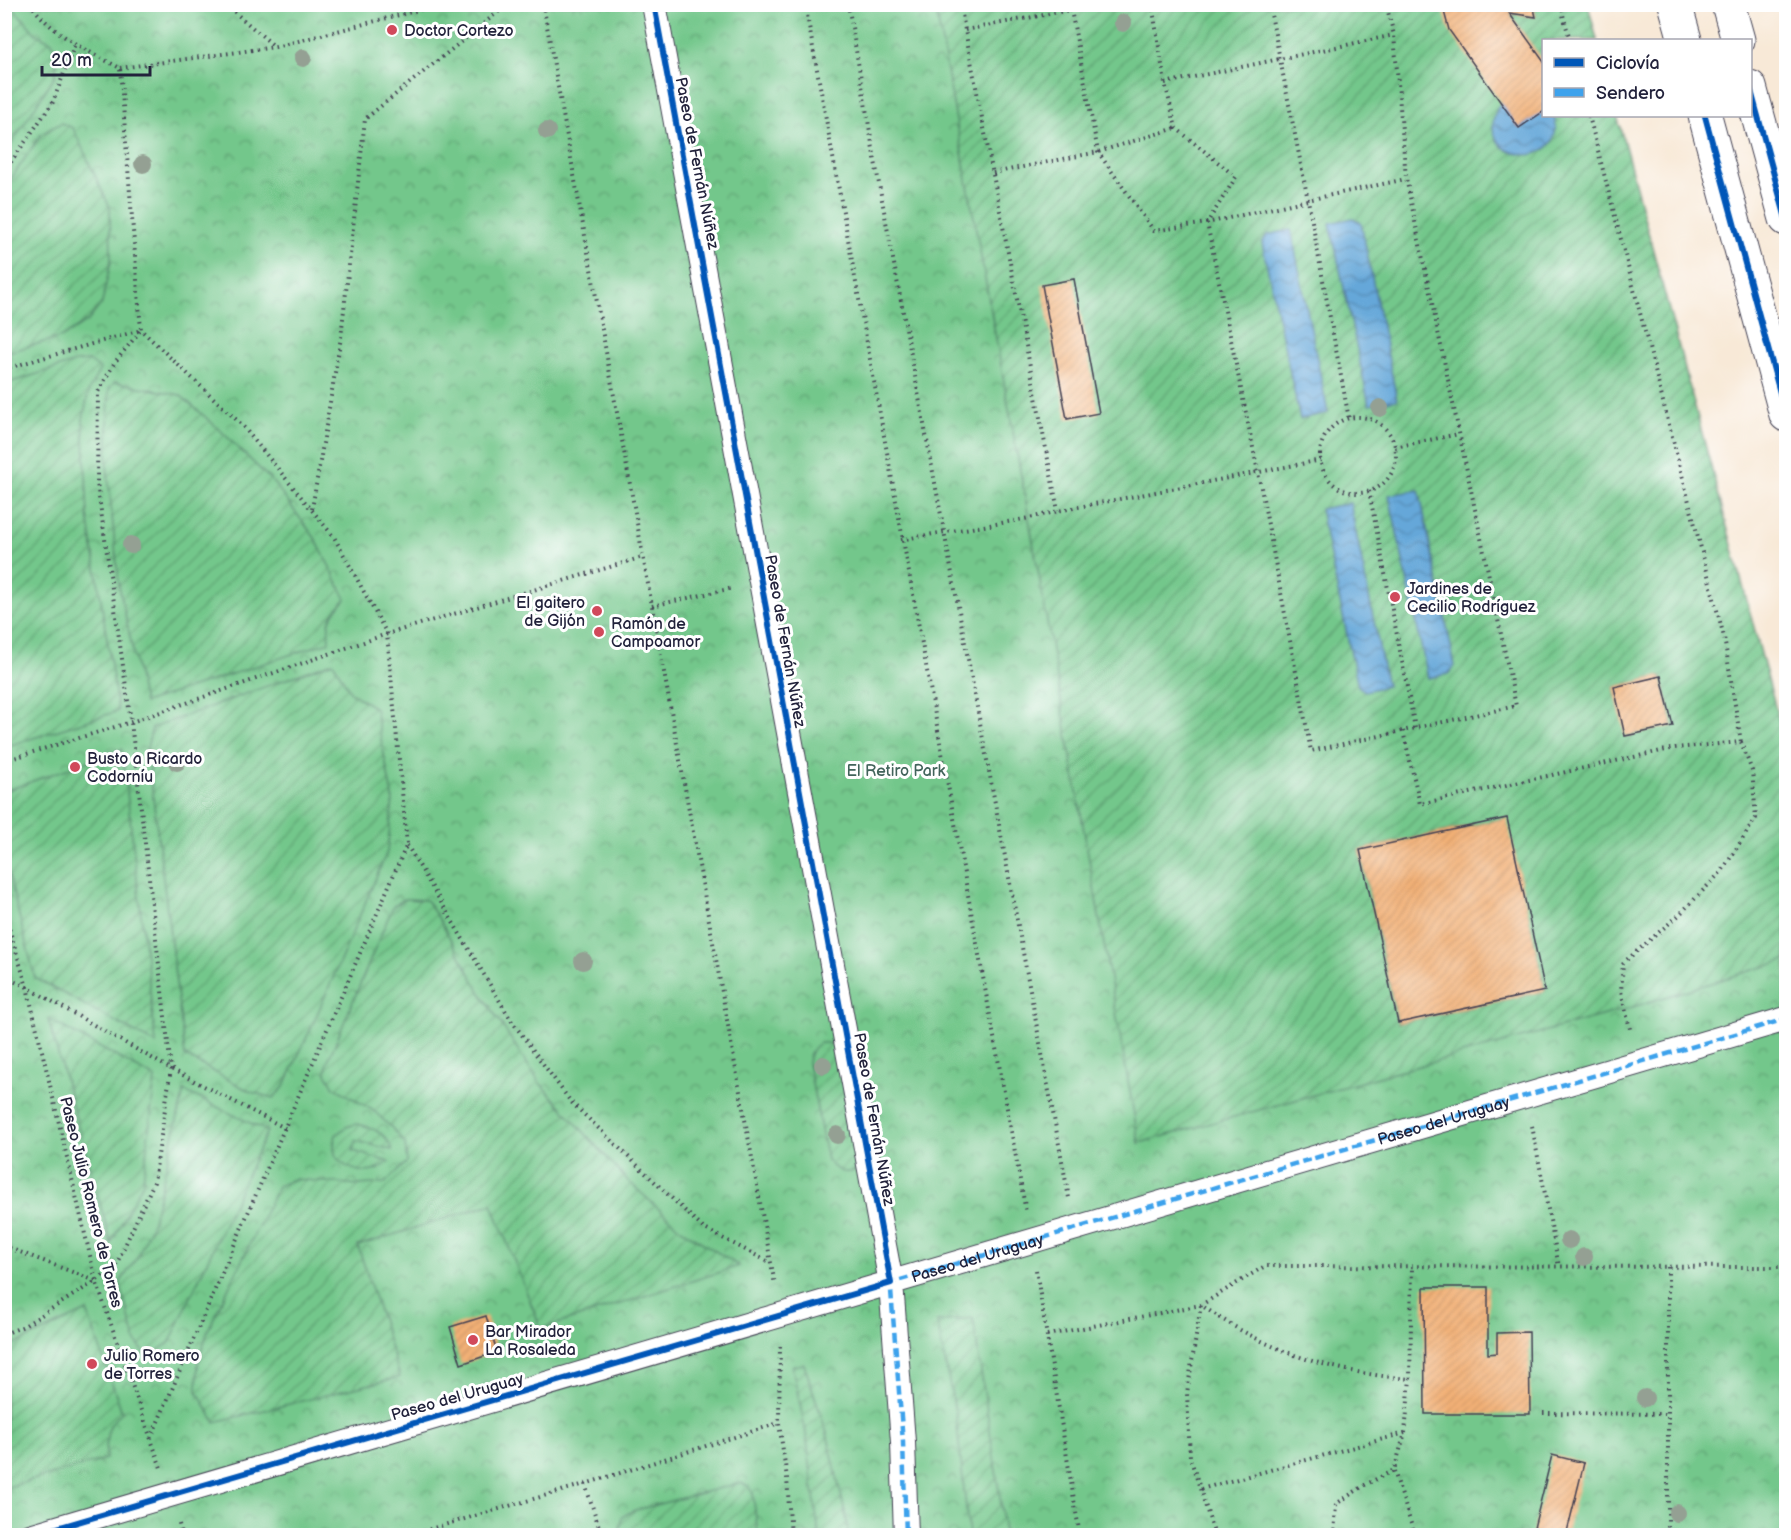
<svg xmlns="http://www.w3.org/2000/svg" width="1791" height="1540" font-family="'Balsamiq Sans',sans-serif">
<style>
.park{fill:url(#park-crowns);stroke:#4a7463;stroke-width:1.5}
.garden{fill:url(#garden-furrows);stroke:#4a7463;stroke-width:1.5;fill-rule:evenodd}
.water{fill:url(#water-waves);stroke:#44648a;stroke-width:1.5}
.building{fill:url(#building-hatch)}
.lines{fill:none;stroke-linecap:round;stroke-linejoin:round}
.pedestrian-casing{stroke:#424052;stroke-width:26}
.secondary-casing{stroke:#424052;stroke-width:35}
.path{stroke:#424052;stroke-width:4;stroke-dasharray:1.5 4.5;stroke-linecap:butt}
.pedestrian{stroke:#fff;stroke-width:24}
.secondary{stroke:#fff;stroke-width:33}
.quiet{stroke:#3ea2ec;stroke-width:4.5;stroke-dasharray:9 4.5;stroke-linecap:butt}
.cycleway-casing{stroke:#fff;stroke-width:10}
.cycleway{stroke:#0057b8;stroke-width:6}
.tree{fill:#94a093}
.poi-dot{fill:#d1495b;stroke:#fff;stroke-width:2}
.labels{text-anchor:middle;stroke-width:6;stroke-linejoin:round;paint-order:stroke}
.poi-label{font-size:16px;fill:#22223b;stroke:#fff;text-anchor:start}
.street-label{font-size:16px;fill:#22223b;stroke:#fff}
.park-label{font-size:16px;fill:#42645b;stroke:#fff}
</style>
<defs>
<pattern id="park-crowns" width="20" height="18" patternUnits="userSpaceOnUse" patternTransform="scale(1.5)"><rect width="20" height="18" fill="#73c78b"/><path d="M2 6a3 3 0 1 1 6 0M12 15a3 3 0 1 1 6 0" fill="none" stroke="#5ea173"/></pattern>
<pattern id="garden-furrows" width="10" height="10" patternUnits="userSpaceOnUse" patternTransform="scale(1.5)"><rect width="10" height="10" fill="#73c78b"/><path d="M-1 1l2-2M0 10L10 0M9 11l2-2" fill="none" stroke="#5ea173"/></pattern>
<pattern id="water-waves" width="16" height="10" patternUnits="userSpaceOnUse" patternTransform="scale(1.5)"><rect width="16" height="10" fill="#65a7d9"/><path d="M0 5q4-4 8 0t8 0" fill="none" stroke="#5388b1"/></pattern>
<pattern id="building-hatch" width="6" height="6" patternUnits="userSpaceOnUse" patternTransform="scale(1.5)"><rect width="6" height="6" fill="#f2b076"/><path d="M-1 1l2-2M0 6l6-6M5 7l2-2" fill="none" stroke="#cf9767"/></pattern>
</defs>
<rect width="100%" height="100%" fill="#fff"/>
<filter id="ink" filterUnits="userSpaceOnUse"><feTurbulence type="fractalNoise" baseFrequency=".0167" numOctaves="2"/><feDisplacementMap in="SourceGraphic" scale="12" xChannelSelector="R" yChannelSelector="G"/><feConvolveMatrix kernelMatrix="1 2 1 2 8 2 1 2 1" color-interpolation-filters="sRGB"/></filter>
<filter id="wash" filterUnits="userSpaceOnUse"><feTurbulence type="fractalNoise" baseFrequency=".008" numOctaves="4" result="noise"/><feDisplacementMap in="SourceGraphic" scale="24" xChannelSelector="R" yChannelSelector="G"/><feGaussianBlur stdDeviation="1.35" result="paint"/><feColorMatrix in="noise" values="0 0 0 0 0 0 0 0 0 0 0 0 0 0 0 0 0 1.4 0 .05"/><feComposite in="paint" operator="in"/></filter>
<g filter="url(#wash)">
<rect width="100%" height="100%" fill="#f8e9d7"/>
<!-- park -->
<path class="park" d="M5,5H1588L1597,40H1544V116H1617L1786,747V1535L5,1536Z"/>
<!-- garden -->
<path class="garden" d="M10,4L36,34L52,42L58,59L54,77L5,154L4,5Z
M935,5H1442L1519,128L1543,111L1544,116H1617L1786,747V960L1626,1009L1139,1143L1029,519ZM1661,676L1673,725L1626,736L1614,687ZM1506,818L1545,991L1398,1023L1360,850Z
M1533,5H1588L1597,40H1544L1543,62L1509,13L1536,17Z
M61,123L73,128L110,208L111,261L102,303L88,321L62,337L5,353V188L41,134Z
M89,361L100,369L89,390L83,419L88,515L118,711L5,747V384L76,362Z
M115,382L180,395L219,429L272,481L315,538L346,599C330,616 327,619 329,642L144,703L119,586L107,465L109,389Z
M333,662L351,693L375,708L393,800L387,852L316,1017L284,1087L273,1098L251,1092L185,1056L147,748L152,728Z
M122,749L156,1044L35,978L5,861V791Z
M405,899L426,900L439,919L481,993L539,1082L627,1180L681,1229L739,1266L541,1329L492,1204L358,1246L400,1377L215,1422L197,1391L198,1363L208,1330L278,1186L295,1179L359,1185L385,1183L407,1162L405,1143L393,1129L374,1111L334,1087L326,1073L327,1063L393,906Z
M48,1019L155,1078L143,1182L111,1243Z
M819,1043H829L837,1045L860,1168C845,1176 837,1172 827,1160L808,1063C809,1054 811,1049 819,1043Z
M184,1091L267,1131L170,1342L148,1358L135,1340L120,1283L138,1256L153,1221Z
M357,1124C372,1127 388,1134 392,1150L356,1141L353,1151L389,1162C385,1164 381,1169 377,1170C364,1175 340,1168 335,1154C333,1147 334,1141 336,1135L346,1127Z
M87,1311L122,1412C105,1426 106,1438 106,1459L5,1488V1349Z
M973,1318L1001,1504L1004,1535H969L956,1416L937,1322Z
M804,1364L827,1433L847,1521L848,1535H819L806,1433L792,1366Z
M740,1483L749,1486L753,1494L758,1535H621L620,1529L622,1517L632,1511Z"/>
<!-- water -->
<path class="water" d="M1501,102L1519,128L1543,111L1544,116H1554C1569,176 1464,162 1501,102Z
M1353,218L1361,223L1397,400L1369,405L1330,223Z
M1291,230L1328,413L1300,419L1262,243L1267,235Z
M1419,490L1455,666L1448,674L1428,678L1389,495Z
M1350,503L1387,686L1365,691L1358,686L1320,509Z"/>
<g id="blocks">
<!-- building -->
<path class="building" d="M1442,4H1533L1536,17L1509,13L1544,62V111L1519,128L1449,30Z
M1074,279L1099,413L1067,419L1042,285Z
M1661,676L1673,726L1625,736L1614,687Z
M1507,818L1545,991L1398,1023L1360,850Z
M1424,1287H1488V1354L1497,1353V1333L1529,1332L1530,1414H1425Z
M486,1316L497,1352L461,1364L450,1327Z
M1552,1455L1584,1463L1566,1536H1532Z"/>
</g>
</g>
<g filter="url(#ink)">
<use href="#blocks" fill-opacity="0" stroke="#424052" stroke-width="1.5"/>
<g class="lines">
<defs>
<path id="pedestrian" d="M654,4L891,1283L903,1442L906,1536
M30,1536L1786,1019"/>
<path id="secondary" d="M1675,4L1685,40
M1728,4L1738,40
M1750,87L1786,219
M1705,116L1786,415"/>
</defs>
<!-- pedestrian casing -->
<use href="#pedestrian" class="pedestrian-casing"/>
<!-- secondary casing -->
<use href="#secondary" class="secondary-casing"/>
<!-- path -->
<path class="path" d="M225,4L274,46
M543,4L775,1285
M805,4L1026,1212
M848,4L879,184L1069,1198
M960,4L1058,511
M1152,4L1165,83L1176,128L1236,177L1207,223L1258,472L1311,751L1516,706L1406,178L1394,35L1386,4
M1269,4L1308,200L1406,179
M1560,4L1570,40
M1071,10L1098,152L1154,231L1207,223L1308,200L1349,419
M965,30L1101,4
M120,68L275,47L442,4
M1165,83L1394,35
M1589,116L1724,637L1741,742
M4,172L53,102L75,44
M993,173L1098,152L1176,128
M4,369L141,330L120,68C88,51 52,35 31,4
M1320 455a38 38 0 1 1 76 0a38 38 0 1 1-76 0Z
M1395,447L1459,434
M1369,491L1415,728
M312,509L341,337L365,119L508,4
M901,540C953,529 1007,525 1058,511L1321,460
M652,606L733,588
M1403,731L1420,804L1675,748L1741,742L1752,771L1756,818L1722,871L1679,915L1623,963L1621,991L1631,1033
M4,761L131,722L387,634L643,557
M407,845L511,1020L571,1102L703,1228L771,1263
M4,912L27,987L96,1281L161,1468
M4,977L27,987L171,1069L285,1128
M1532,1126L1559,1267
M4,1246L96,1281
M1668,1267V1536
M1036,1270L1080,1536
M4,1334L24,1326L96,1281L116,1265L154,1182L171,1069L131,722L97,483L98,392L115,362L141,330L241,424L334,537L387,634L407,844L151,1438
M1047,1335L1201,1305L1265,1266L1786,1267
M780,1346L779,1423L787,1478L791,1536
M1543,1413L1668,1414
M1394,1471L1415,1536
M585,1484L602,1536
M1201,1489L1405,1433
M179,1524L182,1536
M406,1536L585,1484L779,1423
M1215,1536L1190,1457L1187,1393L1201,1305C1268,1352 1329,1372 1410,1379
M1334,1536L1336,1504L1365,1485L1394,1470L1405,1433L1410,1379L1412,1266"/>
<!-- pedestrian -->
<use href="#pedestrian" class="pedestrian"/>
<!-- secondary -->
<use href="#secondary" class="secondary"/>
<!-- quiet -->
<g class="quiet">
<path d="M890,1278L903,1442L906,1536"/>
<path id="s1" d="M887,1284L1786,1019"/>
</g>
<defs>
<path id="cycleway" d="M1750,87L1786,219
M1705,116L1786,415
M30,1536L891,1283L654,4"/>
</defs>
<!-- cycleway casing -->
<use href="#cycleway" class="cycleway-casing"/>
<!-- cycleway -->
<use href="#cycleway" class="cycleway"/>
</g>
<!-- trees -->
<g class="tree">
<circle cx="1123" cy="23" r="9"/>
<circle cx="303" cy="58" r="9"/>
<circle cx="547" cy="131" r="9"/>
<circle cx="143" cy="164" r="9"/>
<circle cx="1380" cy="408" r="9"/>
<circle cx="131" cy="545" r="9"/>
<circle cx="177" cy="762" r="9"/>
<circle cx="583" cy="961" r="9"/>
<circle cx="823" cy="1065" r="9"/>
<circle cx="837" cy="1135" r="9"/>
<circle cx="1569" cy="1240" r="9"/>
<circle cx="1584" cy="1257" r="9"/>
<circle cx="1645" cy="1398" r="9"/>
<circle cx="1677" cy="1513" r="9"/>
</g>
</g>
<!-- markers -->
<g class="poi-dot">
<circle cx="392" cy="30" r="6"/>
<circle cx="1395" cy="597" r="6"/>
<circle cx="597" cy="611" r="6"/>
<circle cx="599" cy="632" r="6"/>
<circle cx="75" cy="767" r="6"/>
<circle cx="473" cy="1340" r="6"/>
<circle cx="92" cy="1364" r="6"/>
</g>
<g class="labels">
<!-- poi labels -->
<g class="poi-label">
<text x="404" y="36">Doctor Cortezo</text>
<text x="1407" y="594">Jardines de<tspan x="1407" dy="18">Cecilio Rodríguez</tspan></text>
<text x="585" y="608" text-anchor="end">El gaitero<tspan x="585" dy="18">de Gijón</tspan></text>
<text x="611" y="629">Ramón de<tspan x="611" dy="18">Campoamor</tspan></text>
<text x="87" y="764">Busto a Ricardo<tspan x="87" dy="18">Codorníu</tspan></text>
<text x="485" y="1337">Bar Mirador<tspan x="485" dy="18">La Rosaleda</tspan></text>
<text x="104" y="1361">Julio Romero<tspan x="104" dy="18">de Torres</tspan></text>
</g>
<!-- street labels -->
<g class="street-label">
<text transform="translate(698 163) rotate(79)" y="6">Paseo de Fernán Núñez</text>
<text transform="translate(786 641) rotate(80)" y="6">Paseo de Fernán Núñez</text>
<text transform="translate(875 1119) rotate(80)" y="6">Paseo de Fernán Núñez</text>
<text dy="6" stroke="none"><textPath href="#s1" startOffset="580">Paseo del Uruguay</textPath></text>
<text transform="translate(92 1202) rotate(76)" y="6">Paseo Julio Romero de Torres</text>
<text dy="6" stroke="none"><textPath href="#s1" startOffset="94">Paseo del Uruguay</textPath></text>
<text transform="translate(457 1396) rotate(-16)" y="6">Paseo del Uruguay</text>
</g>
<!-- park labels -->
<g class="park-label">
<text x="896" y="776">El Retiro Park</text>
</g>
</g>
<!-- margin -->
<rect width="1791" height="1540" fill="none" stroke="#fff" stroke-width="24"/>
<!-- legend -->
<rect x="1542" y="39" width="210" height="78" fill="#ffffff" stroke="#a7a7b1" stroke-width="1.5"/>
<rect x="1554" y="58" width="30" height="9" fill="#0057b8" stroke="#a7a7b1" stroke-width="1.5"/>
<text x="1596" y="69" font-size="18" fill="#22223b">Ciclovía</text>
<rect x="1554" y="88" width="30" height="9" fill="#3ea2ec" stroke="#a7a7b1" stroke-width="1.5"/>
<text x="1596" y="99" font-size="18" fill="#22223b">Sendero</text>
<!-- scale -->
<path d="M42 66v9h108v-9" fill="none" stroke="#22223b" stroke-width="3"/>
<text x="51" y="66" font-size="18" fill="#22223b" stroke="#ffffff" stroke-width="4.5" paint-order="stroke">20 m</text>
</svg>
